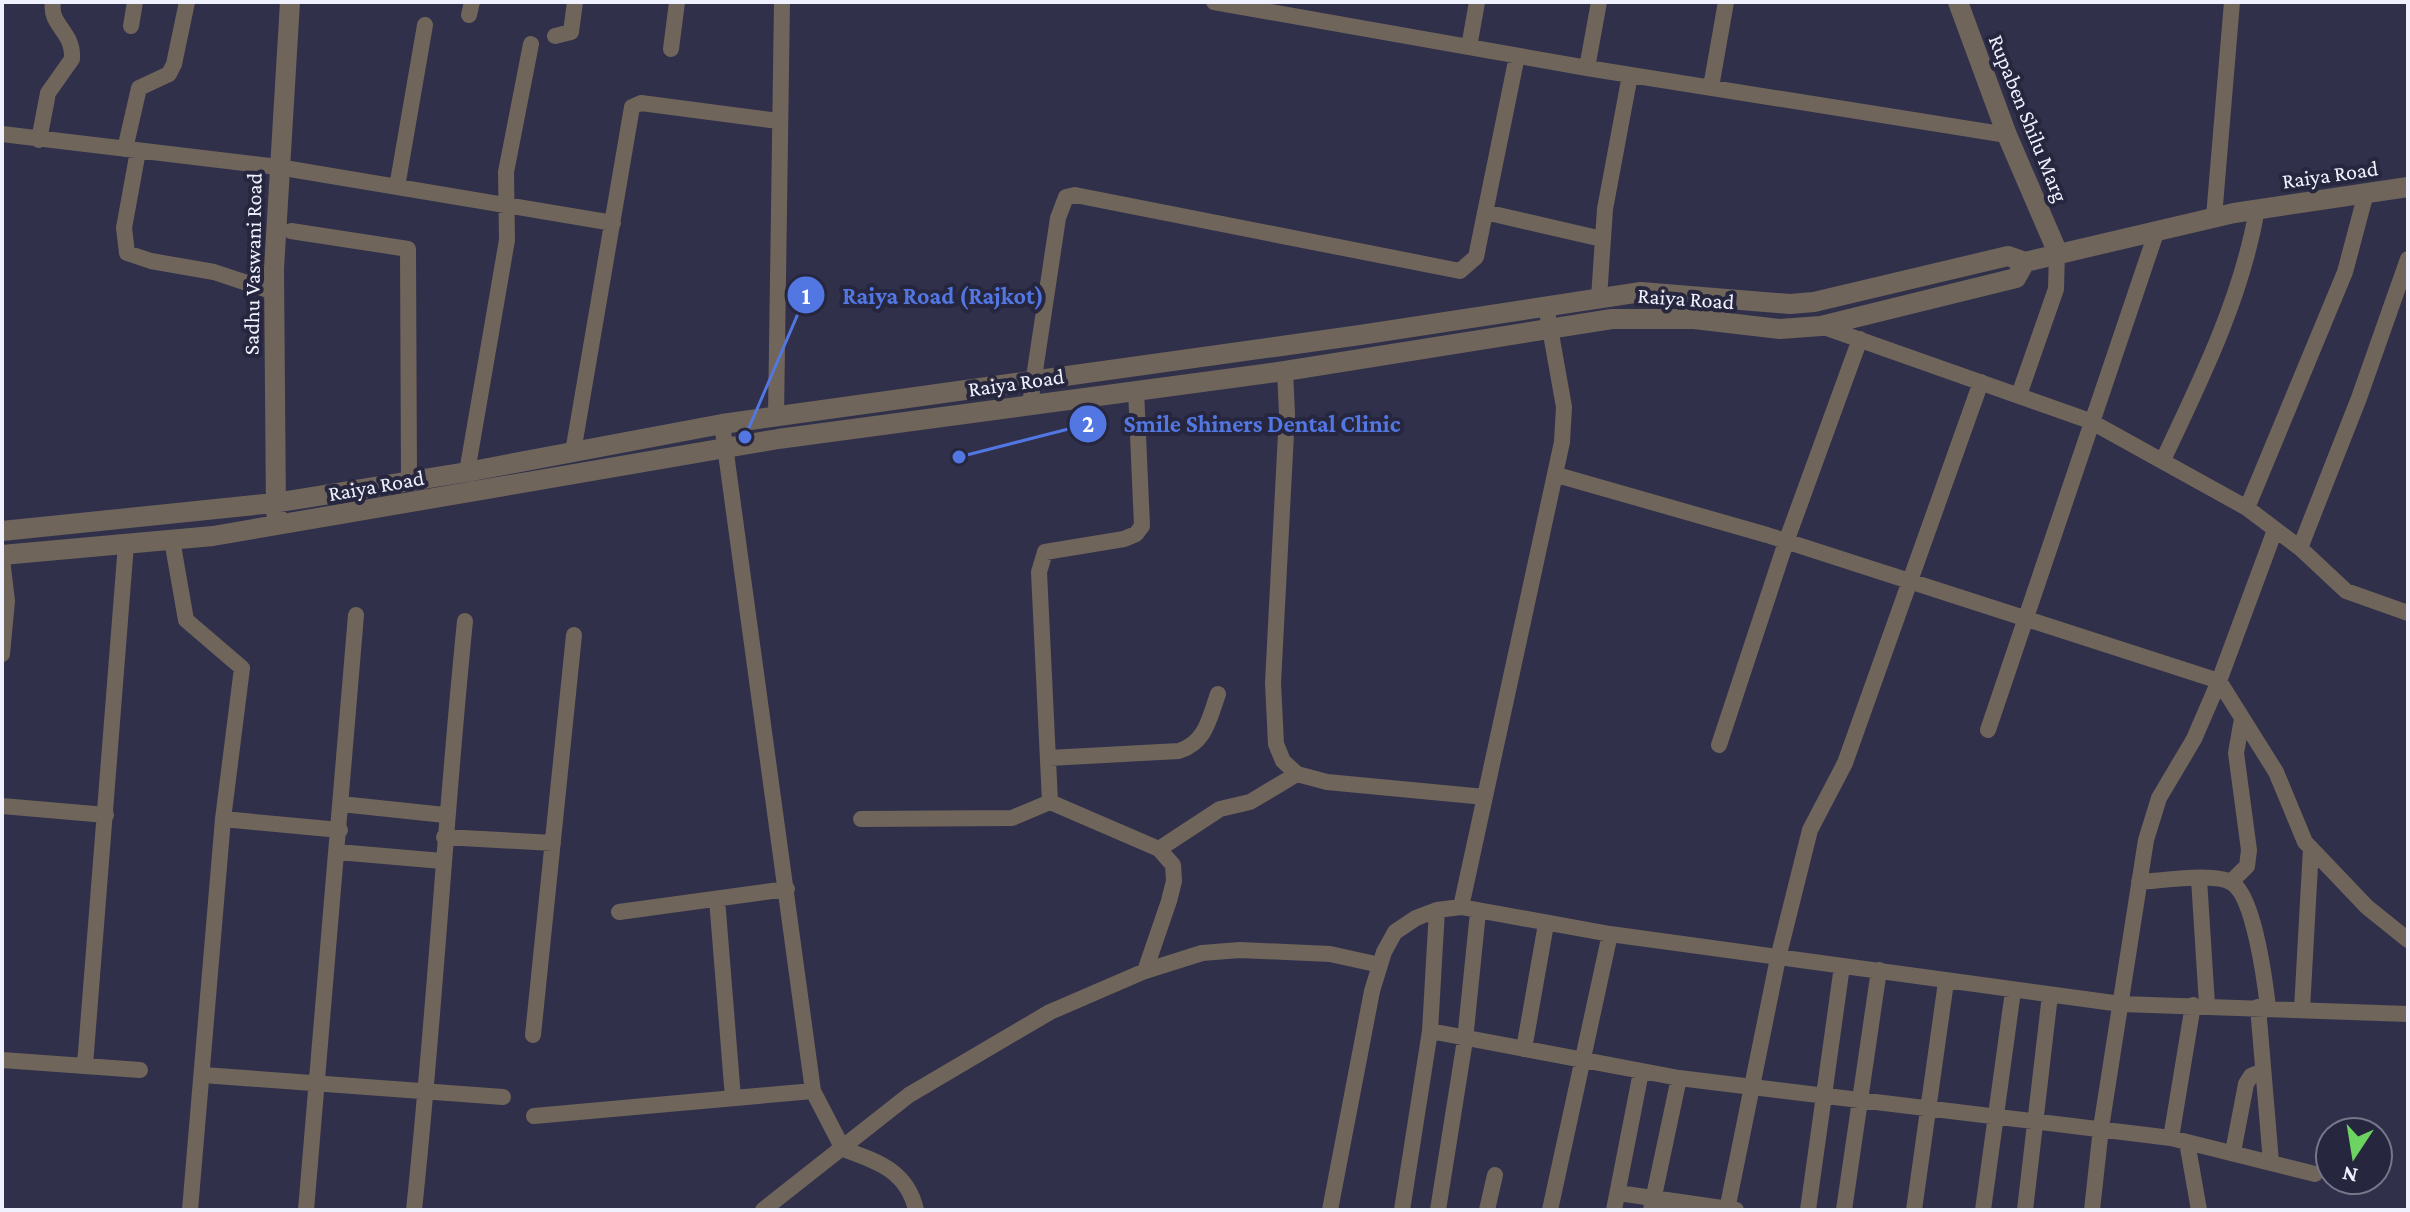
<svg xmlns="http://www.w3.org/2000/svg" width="2410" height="1212" font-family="'Crimson Pro',serif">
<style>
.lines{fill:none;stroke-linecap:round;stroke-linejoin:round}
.minor{stroke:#70655b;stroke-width:16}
.tertiary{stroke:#70655b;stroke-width:20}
.labels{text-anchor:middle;stroke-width:8;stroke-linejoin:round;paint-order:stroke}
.street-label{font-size:22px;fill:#f0f1fe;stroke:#26263f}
.leader{fill:none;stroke:#5277e2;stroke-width:3}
.callout-dot{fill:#5277e2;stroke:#26263f;stroke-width:3}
.mark-label{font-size:24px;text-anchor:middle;font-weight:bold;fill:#fff}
.callout-label{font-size:24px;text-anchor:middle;font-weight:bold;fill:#5277e2;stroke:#26263f;stroke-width:8;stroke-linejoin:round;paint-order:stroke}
</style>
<rect width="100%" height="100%" fill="#30304a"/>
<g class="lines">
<!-- minor -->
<path class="minor" d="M1214,2L1587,68L2007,135
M469,15L472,2
M131,26L135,2
M555,36L571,32L575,2
M1469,47L1477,2
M671,49L677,2
M1587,68L1599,2
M1711,87L1726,2
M2,134L278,167L613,223
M39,140L48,93L72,59C74,31 49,26 53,2
M125,149L139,88L169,74L174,64L187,2
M138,151L124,228L127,253L151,261L214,272L274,292
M397,187L425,25
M1485,212L1602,239
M2214,217L2232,2
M291,231L408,249L409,481
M1599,298L1605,209L1630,75
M1821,326L2090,421L2247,508L2300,548L2346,591L2408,613
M1285,371L1287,414L1273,683L1276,744L1283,761L1297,774L1327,782L1485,797
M1136,390L1142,526L1136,534L1124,539L1045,552L1039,572L1050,802L1159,849L1173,865L1174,881L1169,901L1145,971
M2019,395L2056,289L2057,251
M1030,404L1058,218L1066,197L1075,195L1460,271L1476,257L1517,56
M776,416L782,2
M722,424L813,1091L843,1149C876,1161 907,1170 916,1210
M573,452L632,107L641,103L778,121
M2163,460C2201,380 2242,297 2257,209
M467,472L507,240L506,172L531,44
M1557,475L1767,535L2219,681L2276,772L2305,842L2367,907L2408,940
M2247,508L2345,272L2366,193
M172,540L186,620L242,668L223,819L190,1210
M2300,548L2359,398L2408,259
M2,559L7,601L2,654
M1988,730L2157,230
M1719,745L1786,542L1860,339
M1049,758L1179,751C1206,742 1209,719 1218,694
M341,804L445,815
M2,806L106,815
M223,819L340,830
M861,819L1012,818L1050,802
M444,837L553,843
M1159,849L1220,809L1250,802L1297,774
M338,852L442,861
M2199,879L2207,1005
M2139,882C2161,881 2215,872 2232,883C2254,896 2265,982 2268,1007
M2231,882L2247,866L2249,850L2236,753L2242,719
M717,899L733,1098
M1461,907L1562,442L1564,407L1548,317
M619,912L787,889
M2258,1007L2271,1162
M2302,1009L2311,848
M1430,1031L1679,1078L2171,1138L2315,1174
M533,1035L574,635
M1524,1049L1546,924
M2,1060L140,1070
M85,1065L126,544
M203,1075L503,1097
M534,1116L813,1091
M2171,1138L2193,1005
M2187,1142L2199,1210
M2233,1152L2246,1084L2251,1076L2263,1071
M1618,1193L1736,1210
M306,1210L356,615
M414,1210C435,1014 445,817 465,621
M763,1210L909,1095L1050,1012L1145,971L1202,953L1240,950L1330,954L1380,965
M1330,1210L1372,991L1384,952L1395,932L1416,918L1437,910L1461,907L1610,934L2121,1004L2408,1014
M1402,1210L1430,1031L1437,910
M1438,1210L1465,1040L1478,912
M1487,1210L1495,1175
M1550,1210L1610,934
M1614,1210L1641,1072
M1651,1210L1679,1078
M1727,1210L1778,958L1810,830L1845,763L1981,382
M1808,1210L1842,966
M1844,1210L1879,970
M1914,1210L1946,982
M1983,1210L2013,991
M2025,1210L2050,995
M2092,1210L2101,1128L2146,840L2159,798L2194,739L2219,681L2275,530"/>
<!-- tertiary -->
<path class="tertiary" d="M1958,2L2007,135L2057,251
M276,513L274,269L290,2
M2,531L274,503L467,472L722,424L1360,335L1641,292L1790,304L1814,302L2008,256L2025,262L2234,213L2408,187
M2,555L213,536L778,439L1285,371L1612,319H1694L1780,329L1821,326L2016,278L2025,262"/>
</g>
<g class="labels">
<!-- street labels -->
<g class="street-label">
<text transform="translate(2029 118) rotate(68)" y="8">Rupaben Shilu Marg</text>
<text transform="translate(2330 174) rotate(-8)" y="8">Raiya Road</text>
<text transform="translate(252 264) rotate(-89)" y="8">Sadhu Vaswani Road</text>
<text transform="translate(1686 298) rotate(4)" y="8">Raiya Road</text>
<text transform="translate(1016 382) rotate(-8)" y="8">Raiya Road</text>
<text transform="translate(376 485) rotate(-10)" y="8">Raiya Road</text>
</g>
</g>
<!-- callouts -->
<path class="leader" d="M745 437L806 295M959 457L1088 424"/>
<g class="callout-dot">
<circle cx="745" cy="437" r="8"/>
<circle cx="959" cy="457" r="8"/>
<circle cx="806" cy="295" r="20"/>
<circle cx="1088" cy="424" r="20"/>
</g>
<g class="mark-label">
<text x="806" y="304">1</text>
<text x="1088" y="432">2</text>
</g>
<g class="callout-label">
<text x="943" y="304">Raiya Road (Rajkot)</text>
<text x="1262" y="432">Smile Shiners Dental Clinic</text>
</g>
<!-- border -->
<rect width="2410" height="1212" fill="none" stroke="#f0f1fe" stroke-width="8"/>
<!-- north arrow -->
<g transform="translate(2354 1156) rotate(192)"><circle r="38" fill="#26263f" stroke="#77778b" stroke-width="2"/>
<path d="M0-6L14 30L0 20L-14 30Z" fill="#6dd361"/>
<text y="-12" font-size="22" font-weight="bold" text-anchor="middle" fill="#f0f1fe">N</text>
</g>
</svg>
